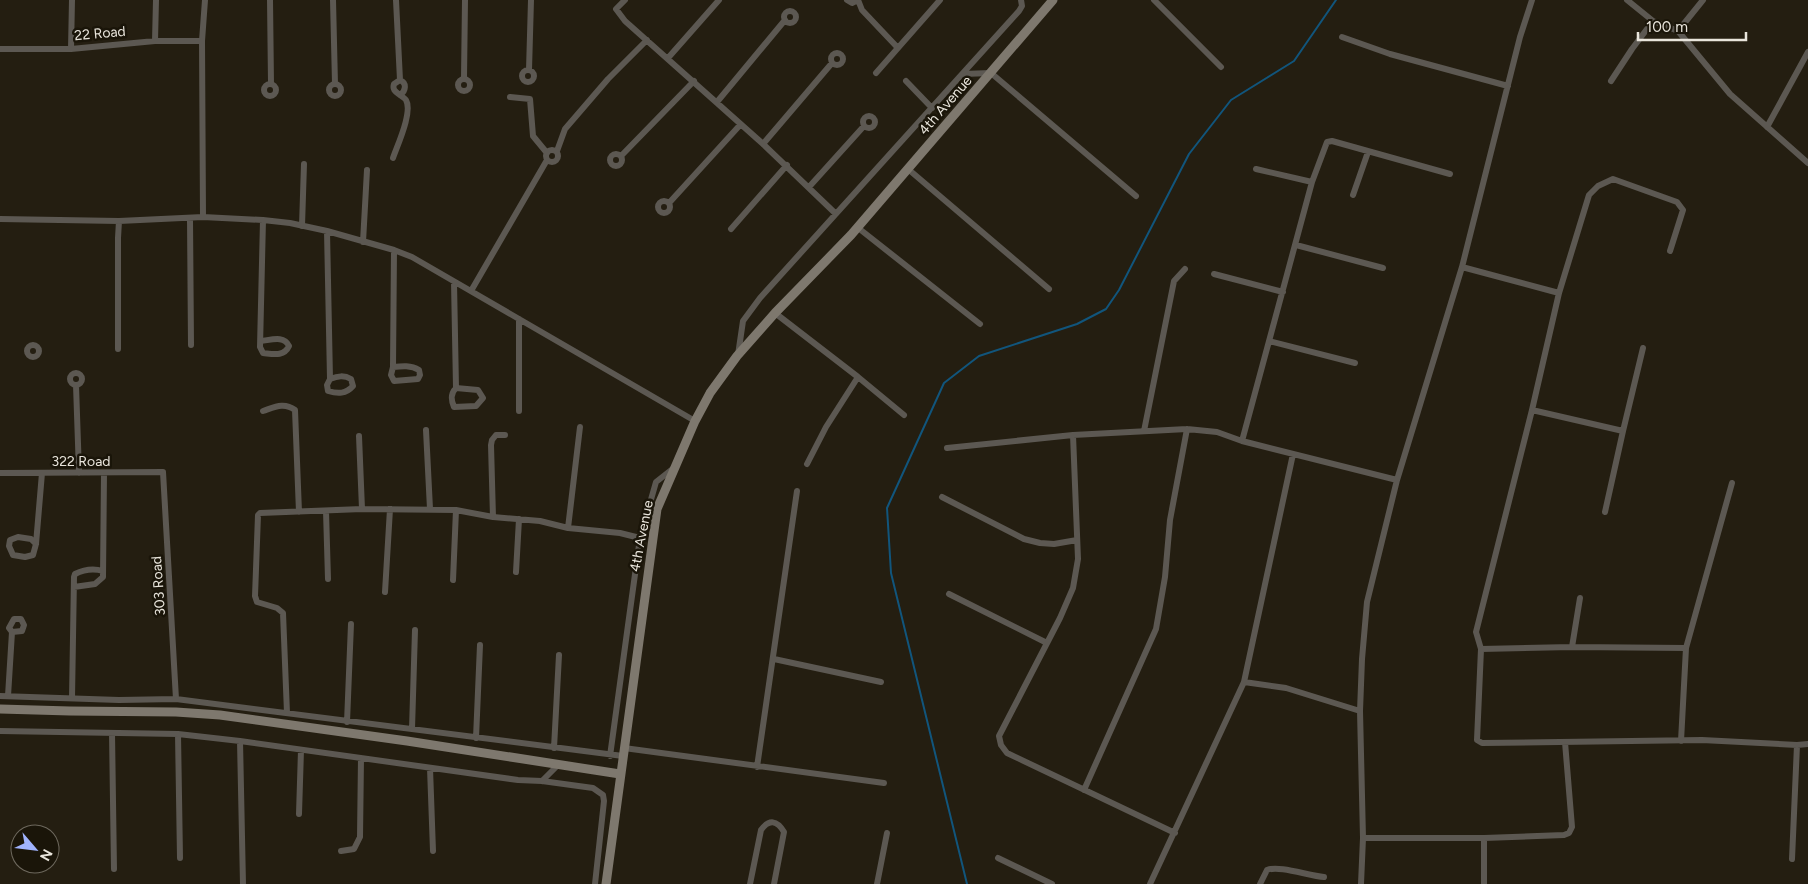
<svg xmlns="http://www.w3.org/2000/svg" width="1808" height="884" font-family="Figtree,sans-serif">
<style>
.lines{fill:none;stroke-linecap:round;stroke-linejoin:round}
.stream{stroke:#11557c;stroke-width:2}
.street{stroke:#5c5852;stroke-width:6}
.secondary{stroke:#7e786e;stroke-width:9}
.labels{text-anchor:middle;stroke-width:5;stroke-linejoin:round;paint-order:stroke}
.street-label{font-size:14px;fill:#e9e5dc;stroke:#1a1509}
</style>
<rect width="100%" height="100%" fill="#241e11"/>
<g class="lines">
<!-- stream -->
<path class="stream" d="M967,884L891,573L887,508L944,383L979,356L1077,324L1106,309L1119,290L1189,154L1231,100L1294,61L1336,0"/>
<!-- street -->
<path class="street" d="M270,0L271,83
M333,0L335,84
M396,0L400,80
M625,0L616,9L625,21L763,144L836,214
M847,0L852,3L858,0
M858,0L862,10L898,48
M1154,0L1221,67
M1627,0L1653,21L1678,31L1730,94L1808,163
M784 17a6 6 0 1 1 12 0a6 6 0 1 1-12 0Z
M1678,31L1703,0
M1342,37L1390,54L1508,86
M155,41L156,0
M0,49H71L155,41H202
M71,49L72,0
M831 59a6 6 0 1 1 12 0a6 6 0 1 1-12 0Z
M668,58L719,0
M522 76a6 6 0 1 1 12 0a6 6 0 1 1-12 0Z
M529,70L531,0
M876,73L940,0
M963,74L991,73L1136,196
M464,78L465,0
M458 85a6 6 0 1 1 12 0a6 6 0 1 1-12 0Z
M400,80C407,83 406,91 400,95C396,92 392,90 394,84Z
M906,81L932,108
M1611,81L1632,49L1653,21
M264 90a6 6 0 1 1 12 0a6 6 0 1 1-12 0Z
M329 90a6 6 0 1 1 12 0a6 6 0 1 1-12 0Z
M510,97L530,99L533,136L547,153
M717,102L785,20
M863 122a6 6 0 1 1 12 0a6 6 0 1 1-12 0Z
M1767,127L1808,52
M763,144L832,63
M546 156a6 6 0 1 1 12 0a6 6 0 1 1-12 0Z
M557,151L565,129L608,79L647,40
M610 160a6 6 0 1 1 12 0a6 6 0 1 1-12 0Z
M621,156L694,81
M393,158C397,146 413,112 406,100C406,99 401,96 400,95
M908,169L1049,289
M1256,169L1312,182
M809,187L864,126
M1353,195L1368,152
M658 207a6 6 0 1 1 12 0a6 6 0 1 1-12 0Z
M669,203L740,125
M203,217L202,41L205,0
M0,219L119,221L203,217L263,220L290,223L327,231L394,250L412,257L695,421
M190,219L191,345
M302,226L304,164
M857,227L980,324
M731,229L787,165
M327,231L330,379L327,385L328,391C338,394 346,394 353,386L351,379C344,375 338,376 330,379
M363,242L367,170
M1296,245L1383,268
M1670,251L1683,210L1677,202L1613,179L1598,186L1589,195L1559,293L1532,410L1476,632L1481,649L1477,740L1482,743L1702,740L1797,745L1792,859
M1462,267L1559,293
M1214,274L1283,292
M454,282L456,388C450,394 451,400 454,407L476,406L483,398L478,390L456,388
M471,291L547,160
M775,313L858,377L904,415
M261,341C271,340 284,335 289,346C284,357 273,354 263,353L260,347L263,220
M1269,341L1355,363
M27 351a6 6 0 1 1 12 0a6 6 0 1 1-12 0Z
M118,349V238L119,221
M738,355L743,321L760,298L1019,11L1022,6L1021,0
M393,367C402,366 411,365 419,370L420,375L418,379L394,381L391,375L393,367L394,250
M70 379a6 6 0 1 1 12 0a6 6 0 1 1-12 0Z
M76,385L79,473
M1532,410L1623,431L1605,512
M263,411C275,407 284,402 295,410L299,512
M519,411V319
M426,430L430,509
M1144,431L1174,281L1185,269
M1623,431L1643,348
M1073,435L1078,559L1073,588L1060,618L999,736L1001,745L1007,753L1175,833
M359,436L362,509
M1242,441L1312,182L1327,142L1332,141L1450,174
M947,448L1073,435L1187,429L1217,432L1242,441L1397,480
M807,464L826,427L858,377
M0,473L163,472L176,699
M942,497L1024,539L1040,543L1054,544L1077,540
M326,511L328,579
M493,517L491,445L492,440L496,435H505
M568,528L580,427
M36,544L31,539L18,537L10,540L9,546L13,555L25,557L33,555L36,544L42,473
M516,572L519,519
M453,580L456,510
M74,587L95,584L103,577L104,474
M385,592L390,509
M949,594L1047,643
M1572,647L1580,598
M1481,649L1572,647L1686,648L1732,483
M774,659L881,682
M1244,682L1286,688L1360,711
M0,696L119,700L176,699L623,756
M8,696L12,632L9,628L14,619H21L24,625L22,631L12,632
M72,698L74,577L75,574C85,569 93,568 103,571
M287,713L283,613L277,608L257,602L255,596L258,515L260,513L362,509L456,510L493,517L540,521L568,528L620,533L640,538
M347,722L351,624
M412,729L415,630
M0,731L178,734L240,741L518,780L542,781L593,788L603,795L604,801L595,884
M112,733L114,869
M178,734L180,858
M476,738L480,645
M240,741L243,884
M1681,741L1686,648
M1797,745L1808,744
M554,748L559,655
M624,748L884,783
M610,756L640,538L656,482L675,467
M757,767L797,491
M430,768L433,851
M542,781L558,765
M1084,790L1156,629L1165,577L1170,520L1187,429
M299,814L301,750
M1363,838H1484L1564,835L1569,833L1572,827L1565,742
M1484,838V884
M341,851L354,849L360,837L361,758
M998,858L1052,884
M750,884L761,830C769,819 777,820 784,832L774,884
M877,884L887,833
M1150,884L1244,682L1293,454
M1260,884L1267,870C1279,865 1309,876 1324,877
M1361,884L1363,838L1360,711L1362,659L1367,602L1397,480L1462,267L1520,37L1532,0"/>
<!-- secondary -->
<path class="secondary" d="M0,709L70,711L176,712L220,715L407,741L620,774
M606,884L657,509L695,421L710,393L737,356L775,313L851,235L1053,0"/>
</g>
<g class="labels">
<!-- street labels -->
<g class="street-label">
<text transform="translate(100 33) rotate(-5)" y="5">22 Road</text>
<text transform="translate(945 105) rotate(-49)" y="5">4th Avenue</text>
<text x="81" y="466">322 Road</text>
<text transform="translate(641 536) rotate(-79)" y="5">4th Avenue</text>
<text transform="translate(158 586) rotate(-94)" y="5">303 Road</text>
</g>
</g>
<!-- north arrow -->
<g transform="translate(35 849) rotate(118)"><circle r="24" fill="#1a1509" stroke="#6d685d"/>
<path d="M0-4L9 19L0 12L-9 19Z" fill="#a0b3fd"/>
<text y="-8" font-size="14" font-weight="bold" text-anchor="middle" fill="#e9e5dc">N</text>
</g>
<!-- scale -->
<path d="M1638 32v8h108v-8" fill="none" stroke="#e9e5dc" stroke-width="2.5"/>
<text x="1646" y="32" font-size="15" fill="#e9e5dc" stroke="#1a1509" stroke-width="4" paint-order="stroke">100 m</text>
</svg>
